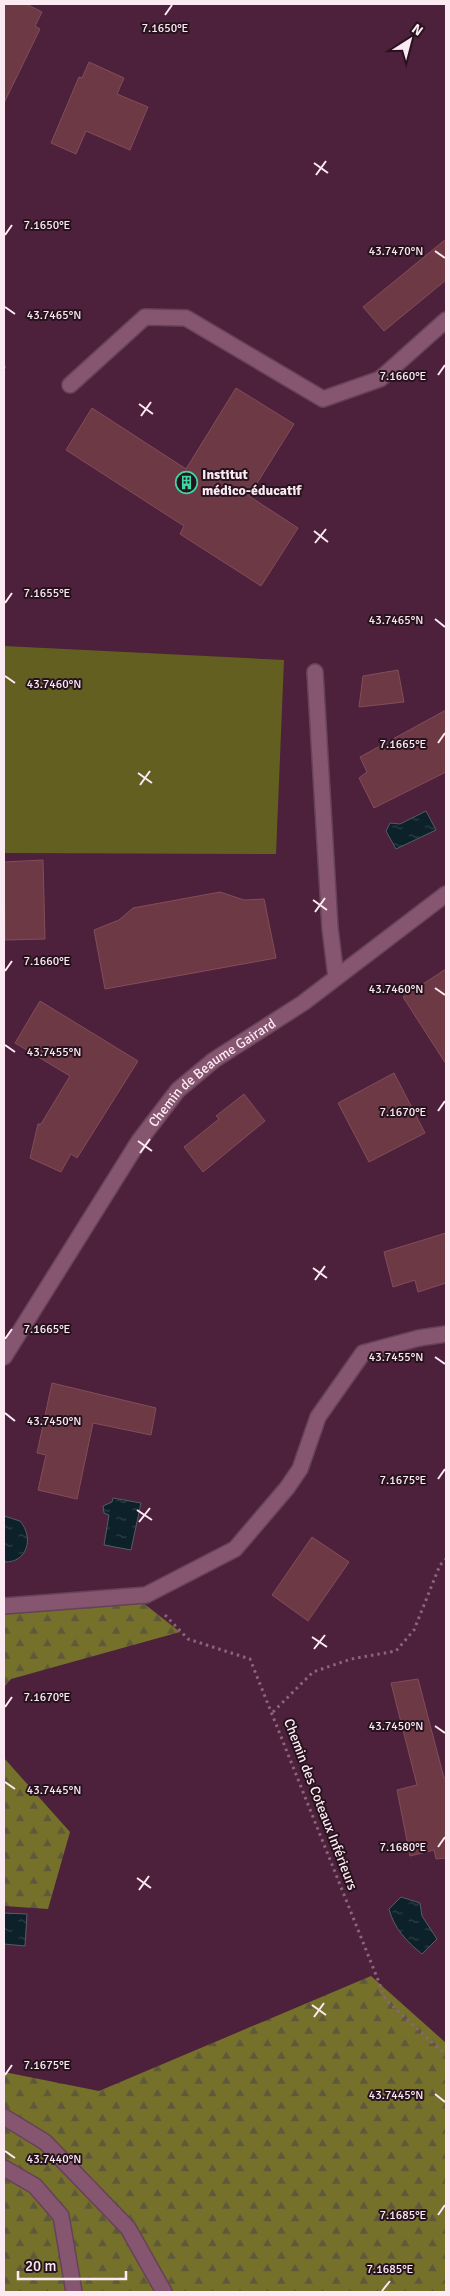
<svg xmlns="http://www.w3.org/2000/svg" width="450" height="2296" font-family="Signika,sans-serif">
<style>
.forest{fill:url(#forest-firs)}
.green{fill:#635f20}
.water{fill:url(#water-ripples);stroke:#545d66}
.building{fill:#6d3945;stroke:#834d59}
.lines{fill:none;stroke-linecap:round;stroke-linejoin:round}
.minor-casing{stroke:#664258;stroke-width:18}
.path{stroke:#89667a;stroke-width:3;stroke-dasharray:2.5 4;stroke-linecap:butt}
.minor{stroke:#865570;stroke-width:15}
.ticks{fill:none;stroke:#fceaf3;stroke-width:2}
.labels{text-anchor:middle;stroke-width:4;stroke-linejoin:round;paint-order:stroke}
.poi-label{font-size:14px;font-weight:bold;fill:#fceaf3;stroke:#27131e;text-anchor:start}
.street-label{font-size:14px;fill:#fceaf3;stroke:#27131e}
.ticks-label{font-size:12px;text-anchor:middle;fill:#fceaf3;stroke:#27131e;stroke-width:4;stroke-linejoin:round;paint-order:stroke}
</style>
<defs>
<pattern id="forest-firs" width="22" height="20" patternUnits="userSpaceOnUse" patternTransform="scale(1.25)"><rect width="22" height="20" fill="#76712a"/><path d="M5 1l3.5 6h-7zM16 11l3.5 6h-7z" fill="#5f593b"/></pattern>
<pattern id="water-ripples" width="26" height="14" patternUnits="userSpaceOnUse" patternTransform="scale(1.25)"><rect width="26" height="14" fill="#0c2129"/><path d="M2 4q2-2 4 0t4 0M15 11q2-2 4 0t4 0" fill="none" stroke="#304148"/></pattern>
</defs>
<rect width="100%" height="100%" fill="#4d213b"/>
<!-- forest -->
<path class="forest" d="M142,1602L180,1632L11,1679L4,1687V1608Z
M4,1758L70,1832L48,1909L4,1906Z
M371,1976L446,2043V2292H4V2072L99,2091Z"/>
<!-- green -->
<path class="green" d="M4,646L284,660L276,854L4,853Z"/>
<!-- water -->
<path class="water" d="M426,811L436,830L396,849L386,831L390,823L400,824Z
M113,1498L141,1503L131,1550L104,1545L109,1515L104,1513L103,1506L112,1502Z
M4,1516L20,1521C34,1537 28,1563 4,1562Z
M401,1897L420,1903L422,1916L437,1939L422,1954C406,1941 394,1928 389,1909Z
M4,1913L27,1914L25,1946L4,1944Z"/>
<!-- building -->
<path class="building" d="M4,4H26L42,12L35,26L40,29L4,103Z
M89,62L124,78L117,94L148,107L130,150L86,131L76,154L51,143L79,77L82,78Z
M446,239V280L384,331L363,307Z
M236,388L294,424L249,496L298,528L261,586L180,534L184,526L66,450L92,408L186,469Z
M398,670L404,702L359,707L363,676Z
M446,710V772L374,808L359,778L367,772L360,757Z
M43,860L45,939L5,940L4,862Z
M220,892L244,900L264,899L276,958L105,989L94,930L119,920L133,908Z
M446,969V1064L403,997Z
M40,1001L138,1061L77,1158L71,1154L61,1172L30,1158L38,1124H41L70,1076L15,1043Z
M394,1073L425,1133L369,1162L338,1103Z
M244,1094L265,1121L203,1172L184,1147L219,1119L216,1116Z
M446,1233V1283L418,1292L415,1280L393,1287L384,1252Z
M52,1383L156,1408L151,1435L93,1423L77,1499L38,1490L46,1455L37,1453Z
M312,1537L349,1562L308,1621L272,1595Z
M418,1679L444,1778H446V1858L436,1859L434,1850L410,1856L397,1790L417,1785L391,1683Z"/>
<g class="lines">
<defs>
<g id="minor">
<path d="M70,385L145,317L186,318L323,399L380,379L446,320"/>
<path d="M315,672L330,928L336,977"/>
<path id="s1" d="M4,1357L139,1141L178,1090L214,1060L303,1003L446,894"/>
<path d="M4,1606L146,1595L235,1549L287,1488L300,1469L318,1417L363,1353L419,1338L446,1334"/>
<path d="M4,2117L45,2142L128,2228L164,2292"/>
<path d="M4,2168L35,2186L61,2216L74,2292"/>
</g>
</defs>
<!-- minor casing -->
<use href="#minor" class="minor-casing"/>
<!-- path -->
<path class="path" d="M4,366V373
M165,1615L188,1639L250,1659L386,2000L446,2055
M273,1712L313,1672L351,1659L396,1651L414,1630L440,1565L446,1559"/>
<!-- minor -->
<use href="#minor" class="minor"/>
</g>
<!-- ticks -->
<path class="ticks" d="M165,15L172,5M314,163L328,173M316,175L326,161M5,235L12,225M435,251L445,258M5,307L15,314M438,375L445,365M139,404L153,414M141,416L151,402M314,531L328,542M315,543L326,529M5,603L12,593M435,619L445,627M5,676L15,683M438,743L445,733M138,773L152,783M140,785L150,771M313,900L327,910M315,912L325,898M5,971L12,961M435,988L445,995M5,1045L15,1052M438,1111L445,1101M138,1141L152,1151M140,1153L150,1139M313,1268L327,1278M315,1280L325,1266M5,1339L12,1329M435,1357L445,1364M5,1413L15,1421M438,1479L445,1469M137,1510L152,1520M139,1522L150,1508M312,1637L327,1647M314,1649L325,1635M5,1707L12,1697M435,1726L445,1733M5,1782L15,1789M438,1847L445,1837M137,1878L151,1888M139,1890L149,1876M312,2005L326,2015M314,2017L324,2003M5,2075L12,2065M435,2094L445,2102M5,2151L15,2158M438,2215L445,2205M382,2291L390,2281"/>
<!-- icons -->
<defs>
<symbol id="building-ring" viewBox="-11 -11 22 22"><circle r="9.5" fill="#27131e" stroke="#40d4a1" stroke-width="1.5"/><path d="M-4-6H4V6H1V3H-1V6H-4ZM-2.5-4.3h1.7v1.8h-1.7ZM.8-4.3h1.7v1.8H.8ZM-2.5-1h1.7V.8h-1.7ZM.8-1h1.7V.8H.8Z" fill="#40d4a1"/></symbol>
</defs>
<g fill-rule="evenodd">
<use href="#building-ring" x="174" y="470" width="25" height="25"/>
</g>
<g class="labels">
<!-- poi labels -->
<g class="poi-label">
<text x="202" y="479">Institut<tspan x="202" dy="16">médico-éducatif</tspan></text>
</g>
<!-- street labels -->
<g class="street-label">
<text dy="5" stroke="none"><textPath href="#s1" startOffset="356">Chemin de Beaume Gairard</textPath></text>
<text transform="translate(321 1804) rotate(69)" y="5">Chemin des Coteaux Inférieurs</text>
</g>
</g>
<g class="ticks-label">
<text x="165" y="32">7.1650°E</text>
<text x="47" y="229">7.1650°E</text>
<text x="396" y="255">43.7470°N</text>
<text x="54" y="319">43.7465°N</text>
<text x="403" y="380">7.1660°E</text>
<text x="47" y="597">7.1655°E</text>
<text x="396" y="624">43.7465°N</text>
<text x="54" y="688">43.7460°N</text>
<text x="403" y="748">7.1665°E</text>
<text x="47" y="965">7.1660°E</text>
<text x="396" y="993">43.7460°N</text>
<text x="54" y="1056">43.7455°N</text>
<text x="403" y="1116">7.1670°E</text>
<text x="47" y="1333">7.1665°E</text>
<text x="396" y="1361">43.7455°N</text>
<text x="54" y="1425">43.7450°N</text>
<text x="403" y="1484">7.1675°E</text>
<text x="47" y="1701">7.1670°E</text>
<text x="396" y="1730">43.7450°N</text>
<text x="54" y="1794">43.7445°N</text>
<text x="403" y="1851">7.1680°E</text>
<text x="47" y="2069">7.1675°E</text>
<text x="396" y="2099">43.7445°N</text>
<text x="54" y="2163">43.7440°N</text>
<text x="403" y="2219">7.1685°E</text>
<text x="390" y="2273">7.1685°E</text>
</g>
<!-- border -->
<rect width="450" height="2296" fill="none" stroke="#fceaf3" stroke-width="10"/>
<!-- north arrow -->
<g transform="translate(410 40) rotate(36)" stroke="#27131e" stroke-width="4" paint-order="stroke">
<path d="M0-4L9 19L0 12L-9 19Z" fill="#fceaf3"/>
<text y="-8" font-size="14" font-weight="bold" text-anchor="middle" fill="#fceaf3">N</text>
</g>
<!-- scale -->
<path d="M18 2271v8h108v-8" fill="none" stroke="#fceaf3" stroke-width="2.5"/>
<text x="25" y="2271" font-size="15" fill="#fceaf3" stroke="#27131e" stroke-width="4" paint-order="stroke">20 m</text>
</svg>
